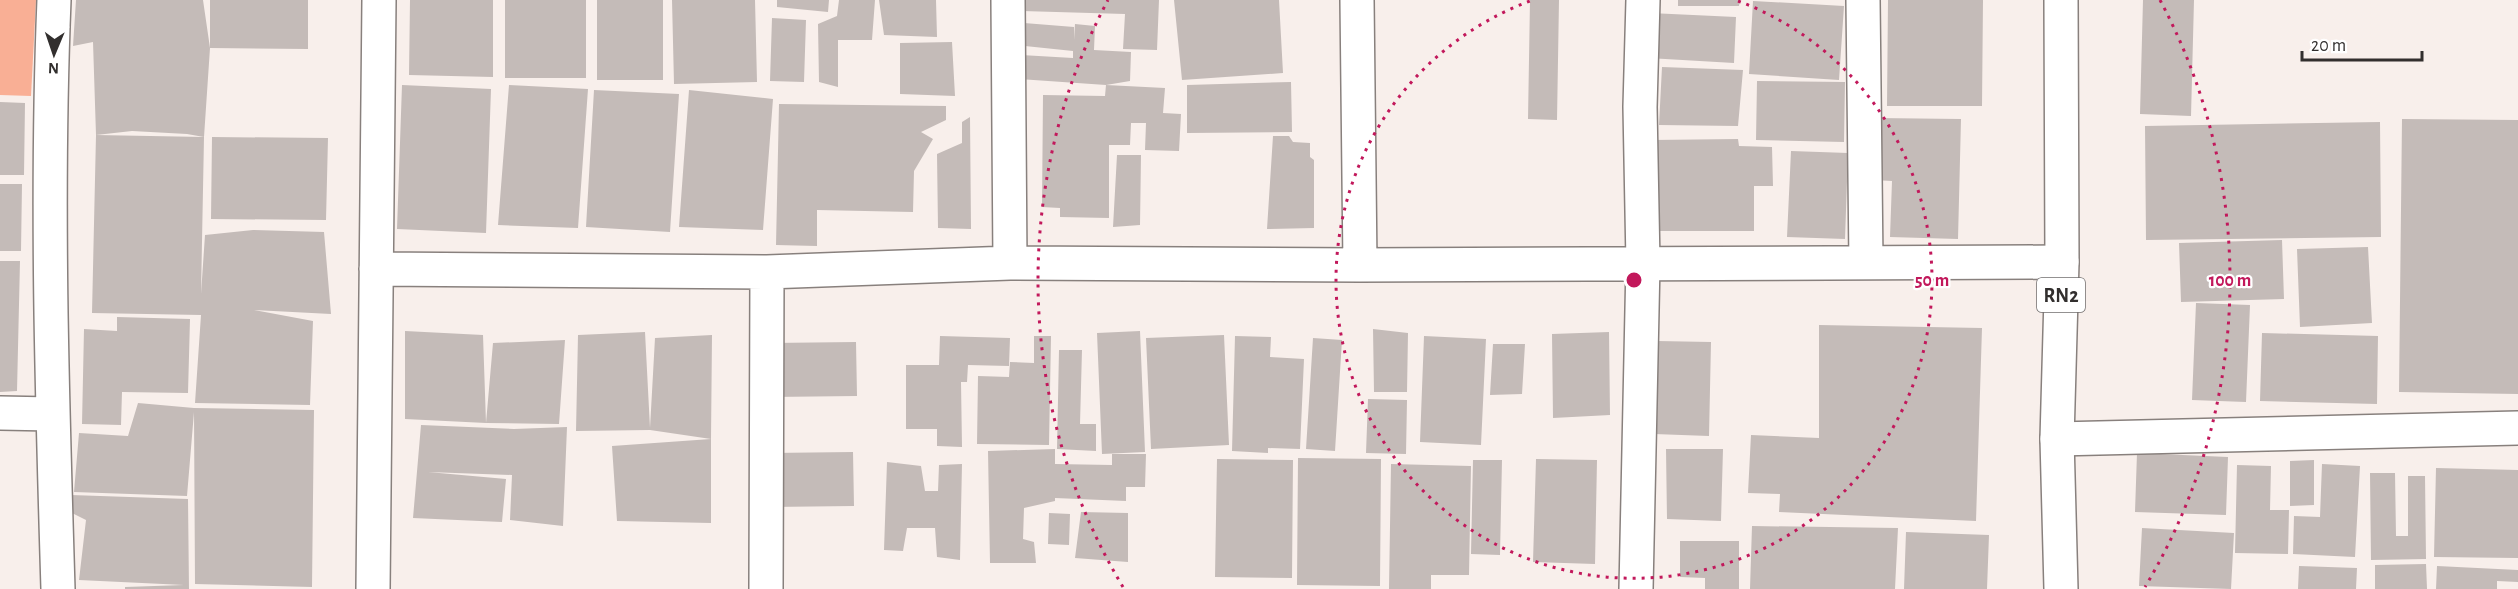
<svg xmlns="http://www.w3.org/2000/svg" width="2518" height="589" font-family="'Alegreya Sans',sans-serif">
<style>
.green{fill:#f9af95}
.building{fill:#c4bbb8}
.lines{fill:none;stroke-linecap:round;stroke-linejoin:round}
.minor-casing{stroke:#88807d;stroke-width:36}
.highway-casing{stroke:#88807d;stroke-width:36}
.minor{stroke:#fff;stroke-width:33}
.highway{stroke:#fff;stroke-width:33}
.ring{fill:none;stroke:#c2185b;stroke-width:3;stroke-dasharray:3 6}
.labels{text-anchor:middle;stroke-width:4.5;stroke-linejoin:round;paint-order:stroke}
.shield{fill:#fff;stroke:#706d6d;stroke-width:1.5}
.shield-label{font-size:20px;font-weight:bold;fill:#322f2e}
.centre{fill:#c2185b;stroke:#fff;stroke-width:3}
.ring-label{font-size:18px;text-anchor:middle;font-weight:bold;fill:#c2185b;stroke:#fff;stroke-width:4.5;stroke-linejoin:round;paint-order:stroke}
</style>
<rect width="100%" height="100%" fill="#f8efeb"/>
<!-- green -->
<path class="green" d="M0,0H36L31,96L0,95Z"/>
<!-- building -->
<path class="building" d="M76,0H203L210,48L204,137L187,134L132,131L96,135L93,42L73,46Z
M210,0H308V49L210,48Z
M410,0H493V77L409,75Z
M505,0H586V78H505Z
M597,0H663V80H597Z
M672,0H755L757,82L674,84Z
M777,0H829L828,12L777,7Z
M839,0H875L872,40H838V87L819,82L818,24L837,16Z
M879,0H936L937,37L884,35Z
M1022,0H1159L1157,50L1123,49L1125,14L1022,11Z
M1174,0H1279L1283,73L1182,80Z
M1530,0H1559L1557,120L1528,119Z
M1678,0H1740L1739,6H1678Z
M1888,0H1983L1982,106H1887Z
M2143,0H2194L2191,116L2140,114Z
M1753,1L1844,6L1839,80L1749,74Z
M1650,13L1736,17L1734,63L1648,58Z
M772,18L806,20L804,82L770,81Z
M1024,23L1074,27V40L1075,24L1095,26L1094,50L1131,52L1130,81L1106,85L1019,79L1021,55L1073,58V51L1025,46Z
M952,42L955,96L900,94V43Z
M1662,67L1743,70L1738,126L1659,125Z
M1757,81L1845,82L1844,142L1756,140Z
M1291,82L1292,132L1187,133V85Z
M402,85L491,89L486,233L397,229Z
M509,85L588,89L578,228L498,225Z
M1106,85L1165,88L1163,113L1181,114L1179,151L1145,150L1146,123H1131L1130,145H1109V218L1060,217V208L1042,207L1043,95L1105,96Z
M594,90L679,94L670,232L586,227Z
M689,90L773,99L763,230L679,227Z
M0,102L25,103L24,175H0Z
M779,104L946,106V120L921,132L933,139L914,171L913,212L817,210V246L776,245Z
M970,117L971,229L938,228L937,154L962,143V122Z
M1876,118L1961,119L1958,239L1890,237L1892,181L1874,180Z
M2402,119L2518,120V394L2399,392Z
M2380,122L2381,237L2146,240L2145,126Z
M96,135L204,137L201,294L205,235L253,230L324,232L331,314L254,310L313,321L310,405L195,403L201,315L92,313Z
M1273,136H1289L1293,142L1310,143V157L1314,160V228L1267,229Z
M212,137L328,138L326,220L211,219Z
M1738,139L1739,146L1772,147L1773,186H1754V231H1652V140Z
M1791,151L1848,153L1845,239L1787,237Z
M1117,155H1141L1140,225L1113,227Z
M0,184H22L21,251H0Z
M2282,240L2284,299L2181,302L2179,243Z
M2368,247L2372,323L2300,327L2297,249Z
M0,261H20L17,391L0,392Z
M2196,303L2250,305L2246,402L2192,400Z
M117,317L190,319L188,393L122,392L121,425L82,424L84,329L117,331Z
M1819,325L1982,328L1976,521L1779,512L1780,494L1748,493L1751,435L1819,438Z
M1373,329L1408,333L1407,392H1374Z
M405,331L483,335L486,423L493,343L565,340L559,424L486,423L405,419Z
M1140,331L1145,452L1102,454L1097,333Z
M645,332L650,428L655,338L712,335L711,439L650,430L576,431L578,335Z
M1609,332L1610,415L1553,418L1552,334Z
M2262,333L2378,336L2377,404L2260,401Z
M1224,335L1229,445L1151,449L1146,338Z
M940,336L1010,338L1009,366L968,365L967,382H961L962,447L937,446V429H906V365H939Z
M1034,336H1051L1049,445L977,444L978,376L1009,377L1010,362L1034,363Z
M1235,336L1271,337L1270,357L1304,359L1300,449L1268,448V453L1232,451Z
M1424,336L1486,339L1481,445L1420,442Z
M1313,338L1342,340L1335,451L1306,449Z
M1657,341L1711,342L1709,436L1654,434Z
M856,342L857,396L771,397L770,343Z
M1493,344H1525L1522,394L1490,395Z
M1059,350H1082L1080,424H1096V451L1057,449Z
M1368,399L1407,400L1406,454L1366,453Z
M138,403L194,408L314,410L312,587L195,584L194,412L187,496L74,492L79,433L128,436Z
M421,425L514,429L567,427L563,526L510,520L512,475L428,472L506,479L502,522L413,518Z
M711,439V523L617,521L612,446Z
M1055,449V464L1112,465V454H1146L1145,487H1126V501L1055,498V501L1024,508L1023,539L1034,542L1036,563H990L988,451Z
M1666,449H1723L1721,521L1667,519Z
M853,452L854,506L770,507V453Z
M2137,453L2228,457L2226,515L2135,512Z
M1298,458L1381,459L1380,586L1297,585Z
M1217,459L1293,460L1292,578L1215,577Z
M1536,459L1597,460L1595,564L1533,562Z
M1473,460H1502L1500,555L1471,554Z
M2314,460V505L2290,506V461Z
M887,462L921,466L925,491H938L939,465L962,464L960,560L937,557L935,528H907L903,551L884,550Z
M1391,464L1471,466L1469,575H1431V589H1389Z
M2322,464L2360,466L2355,557L2293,554L2294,516L2320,517Z
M2237,465L2271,466L2270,510H2289L2288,554L2235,553Z
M2436,468L2518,470V558L2434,557Z
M2370,473H2395L2396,536H2408V476H2425L2426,559L2371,560Z
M71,495L188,499L189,589H125V587L184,585L79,580L86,520L72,513Z
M1081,512L1128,513V562L1075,558Z
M1049,513L1070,514L1069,545L1048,544Z
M1752,526L1898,528L1895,589H1750Z
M2142,528L2234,533L2231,589L2139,586Z
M1906,532L1989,535L1987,589H1904Z
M1680,541H1739V589H1705V578L1680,577Z
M2426,564L2427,589H2375V565Z
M2299,566L2357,568L2356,589H2298Z
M2437,566L2518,570V582L2497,581V589H2436Z"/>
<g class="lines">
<defs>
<path id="minor" d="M54,0C46,196 52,393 58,589
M1008,0L1010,263
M1357,0L1360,265
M1863,0L1866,262
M376,269L767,272L1010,263L1360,265L2062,262
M0,413L52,414
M2057,439L2518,428
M373,589L379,0
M766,589L767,272
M1636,589L1643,263L1640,107L1643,0"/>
<path id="highway" d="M2061,0L2062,262L2057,439L2061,589"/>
</defs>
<!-- minor casing -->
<use href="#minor" class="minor-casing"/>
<!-- highway casing -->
<use href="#highway" class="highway-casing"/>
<!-- minor -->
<use href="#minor" class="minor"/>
<!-- highway -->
<use href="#highway" class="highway"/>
</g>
<!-- distance rings -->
<g class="ring">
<path d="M1738 1A298 298 0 1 1 1530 1"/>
<path d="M1123 587A596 596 0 0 1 1108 0M2160 0A596 596 0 0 1 2145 587"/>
</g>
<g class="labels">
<!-- shield labels -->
<rect class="shield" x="2037" y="278" width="48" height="34" rx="4.5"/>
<g class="shield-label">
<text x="2061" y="302">RN2</text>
</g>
</g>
<circle cx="1634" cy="280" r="9" class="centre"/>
<g class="ring-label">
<text x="1932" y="286">50 m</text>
<text x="2230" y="286">100 m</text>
</g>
<!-- north arrow -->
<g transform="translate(54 54) rotate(182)" stroke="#ffffff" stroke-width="4.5" paint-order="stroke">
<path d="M0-4.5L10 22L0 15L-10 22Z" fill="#322f2e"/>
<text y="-9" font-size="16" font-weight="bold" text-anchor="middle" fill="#322f2e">N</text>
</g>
<!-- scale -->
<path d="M2302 51v9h120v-9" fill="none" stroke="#322f2e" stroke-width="3"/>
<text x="2311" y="51" font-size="18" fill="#322f2e" stroke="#ffffff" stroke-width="4.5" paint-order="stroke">20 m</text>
</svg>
